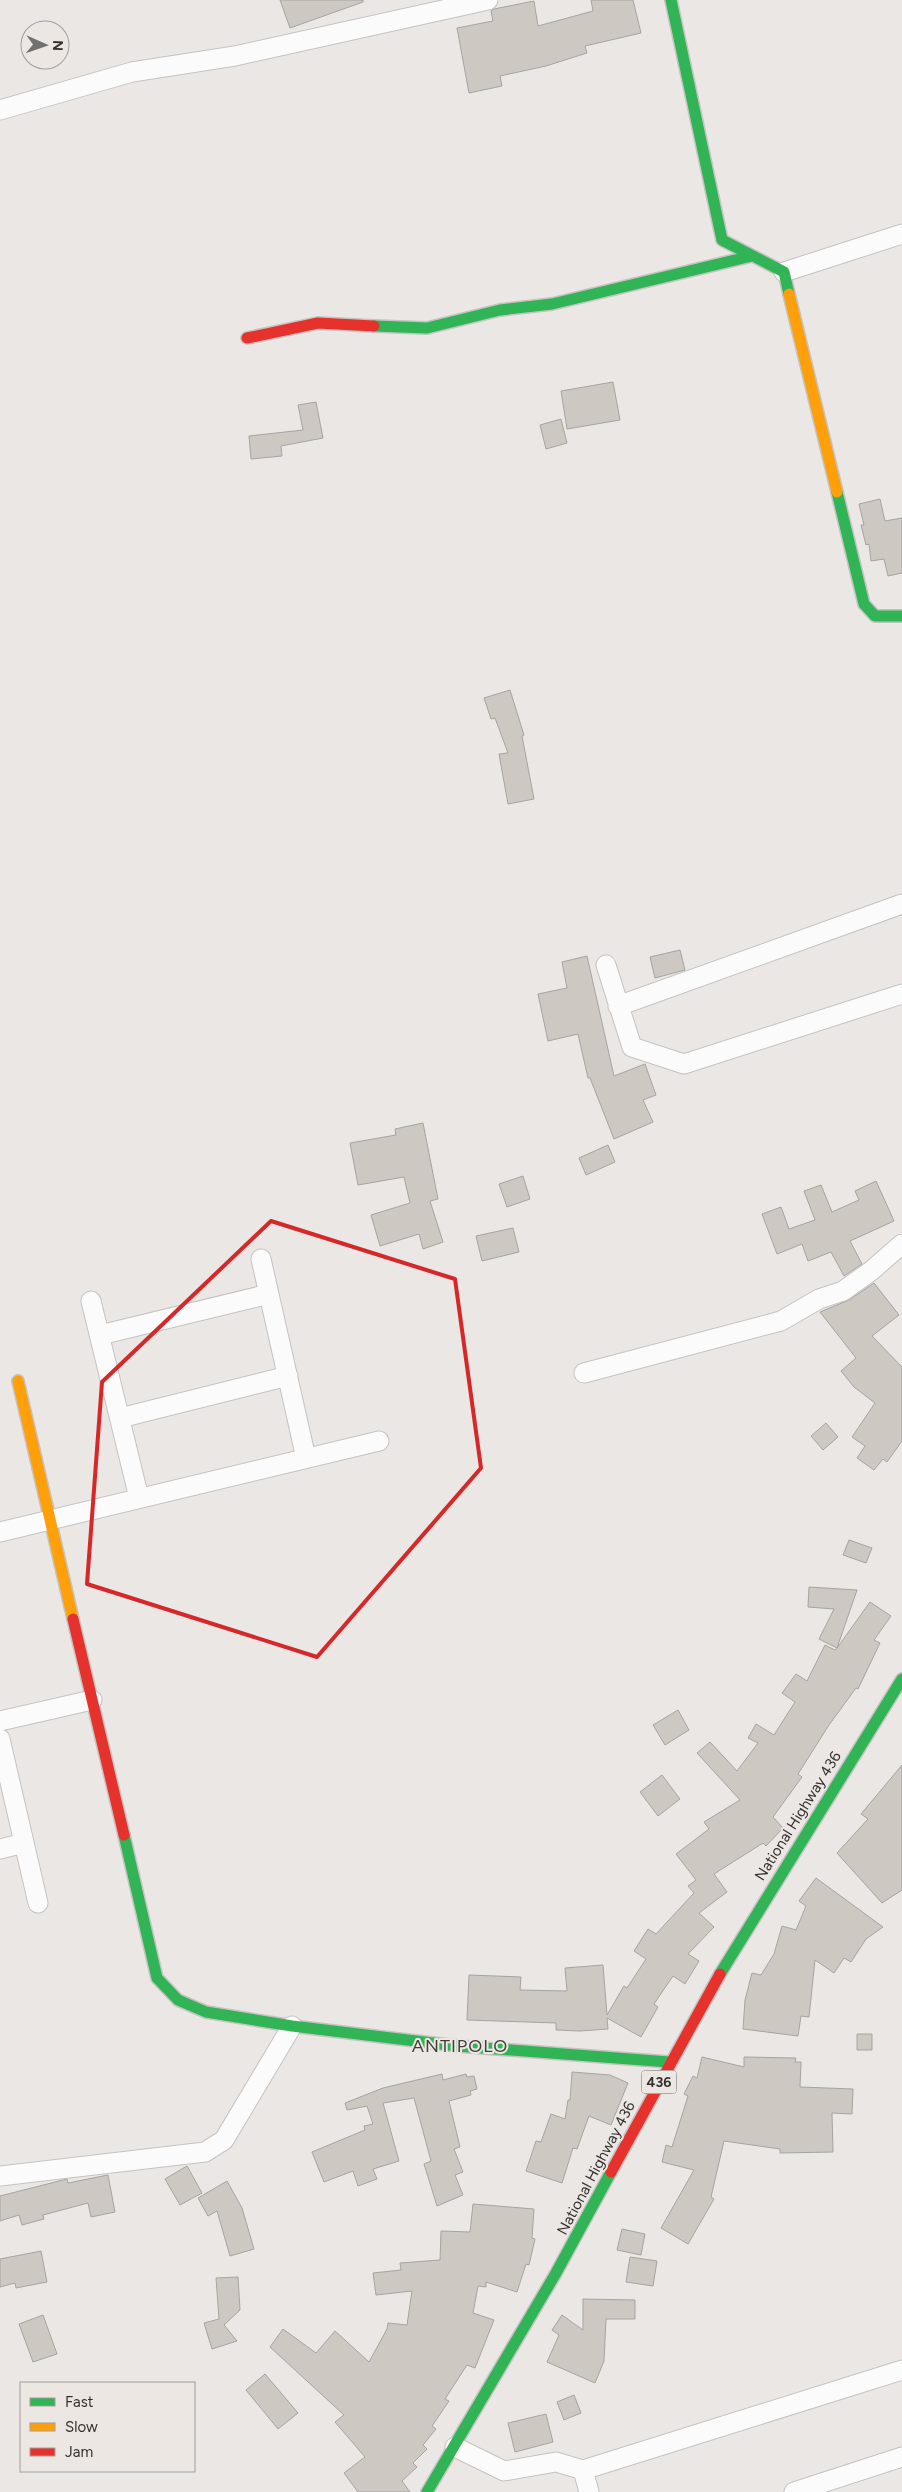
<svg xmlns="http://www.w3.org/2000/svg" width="902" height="2492" font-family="Figtree,sans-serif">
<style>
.building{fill:#cec8c3;stroke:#a6a3a2}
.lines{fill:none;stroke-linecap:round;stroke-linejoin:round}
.street-casing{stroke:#c5c3c2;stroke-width:21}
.fast-casing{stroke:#c5c3c2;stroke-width:14}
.slow-casing{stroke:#c5c3c2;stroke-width:14}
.jam-casing{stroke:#c5c3c2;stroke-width:14}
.street{stroke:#fcfbfb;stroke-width:19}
.fast{stroke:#30b455;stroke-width:11}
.slow{stroke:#ff9f0a;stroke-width:11}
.jam{stroke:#e5322d;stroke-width:11}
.marked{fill:none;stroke:#d62828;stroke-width:4;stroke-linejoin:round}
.labels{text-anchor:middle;stroke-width:4;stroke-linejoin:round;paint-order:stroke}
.shield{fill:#ece7e3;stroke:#6a6865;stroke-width:1}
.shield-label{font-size:14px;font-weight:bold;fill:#33312f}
.street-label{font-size:15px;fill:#33312f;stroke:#ece7e3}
.quarter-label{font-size:18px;letter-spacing:1px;fill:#423e3b;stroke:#ece7e3}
</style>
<rect width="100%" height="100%" fill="#eae7e5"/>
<!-- building -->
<path class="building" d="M280,0H363V2L290,28Z
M591,0H633L641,33L585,46L587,53L546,66L500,76L502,86L469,93L457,28L493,21L491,11L494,9L534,1L538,26L593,11Z
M613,382L620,420L567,429L561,391Z
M316,402L323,438L281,446L282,456L251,459L249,436L303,430L298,405Z
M561,419L567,443L546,449L540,425Z
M880,499L885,521L902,518V573L888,576L884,559L871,561L869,544L866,545L861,525H864L859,504Z
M510,690L524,735L522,736L534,799L508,804L499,754L508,753L495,718L491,719L484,698Z
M680,950L685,970L655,978L650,957Z
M587,956L614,1076L645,1064L656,1095L643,1100L653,1122L614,1139L590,1078H588L578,1034L548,1041L538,994L567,988L562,962Z
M423,1123L438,1199L430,1201L443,1242L423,1249L419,1234L380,1246L371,1215L410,1203L404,1177L358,1185L350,1143L396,1135L395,1129Z
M608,1145L615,1162L586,1175L579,1158Z
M523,1176L530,1199L507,1207L499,1184Z
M876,1181L894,1221L850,1241L862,1264L844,1276L831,1252L808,1261L802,1244L777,1254L762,1214L781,1207L789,1229L815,1220L804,1191L821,1185L832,1212L859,1200L855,1191Z
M513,1228L519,1252L482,1261L476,1236Z
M874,1283L899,1315L872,1336L902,1367V1441L887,1462L883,1459L874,1470L857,1458L865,1446L852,1437L875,1403L854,1387L841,1371L856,1358L820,1312L849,1300Z
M826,1423L838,1437L823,1450L811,1436Z
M849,1540L872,1548L866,1563L843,1555Z
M809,1587L857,1590L837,1648L870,1602L891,1616L874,1640L880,1643L858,1689L856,1688L829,1725L798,1774L802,1777L773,1817L783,1828L766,1846L763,1843L714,1874L727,1892L699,1913L714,1927L688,1954L699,1961L685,1984L673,1976L654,2004L658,2007L641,2037L607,2018L608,2029L580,2031L556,2030V2023L467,2020L469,1975L521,1977L520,1990L567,1991L565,1968L603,1965L607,2015L624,1986L627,1988L646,1959L634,1951L648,1929L656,1934L694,1893L688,1886L696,1880L676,1854L709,1829L704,1822L740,1800L697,1753L710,1742L737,1771L758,1743L748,1738L756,1724L774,1735L795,1702L782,1693L796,1674L807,1681L825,1645L835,1650L837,1648L819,1639L834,1609L808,1607Z
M678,1710L689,1730L665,1745L653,1725Z
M902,1765V1890L882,1903L837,1853L868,1819L861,1814Z
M662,1775L680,1799L658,1816L640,1792Z
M816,1878L883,1927L866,1939L851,1962L844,1958L834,1973L815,1960L809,2017L801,2016L798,2036L743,2029L745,2000L752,1973L761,1975L774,1954L782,1926L796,1930L806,1906L799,1901Z
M857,2034H872V2050H857Z
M702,2057L744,2067V2057L796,2058L795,2062H801L800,2087L853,2089L852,2114L832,2113L833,2152L780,2153V2149L724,2141L711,2197L714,2199L688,2244L661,2228L694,2170L662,2162L666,2145L672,2147L688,2096L684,2094L693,2076L697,2078Z
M572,2072L610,2075L628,2083L611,2125L589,2116L577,2149L573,2148L562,2183L526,2171L536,2141L541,2142L551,2114L565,2119L568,2100H570Z
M442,2074L443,2080L466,2074L467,2077L474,2076L477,2089L470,2091L471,2095L449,2101L460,2147L454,2149L463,2172L455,2175L463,2195L437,2206L424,2164L431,2161L414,2098L383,2103L399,2161L373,2169L377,2179L358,2186L353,2171L324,2182L312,2152L365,2130L364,2126L373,2124L367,2106L347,2110L345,2103L383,2088Z
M187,2166L202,2193L180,2205L165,2179Z
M108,2175L115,2212L91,2217L88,2203L43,2215L44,2219L22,2225L19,2215L0,2221V2196L63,2180L67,2179L68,2183Z
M227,2181L242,2208L254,2249L230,2256L217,2211L208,2216L198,2198Z
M473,2204L534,2209L532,2238L535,2239L529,2265L526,2264L517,2292L486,2282V2287L478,2286L473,2313L494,2320L475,2368L467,2365L445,2399L449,2401L432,2426L436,2429L423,2445L427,2449L413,2463L417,2467L402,2481L410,2492H358L344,2473L365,2457L335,2422L344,2415L270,2347L283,2329L316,2353L335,2331L369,2362L387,2329L388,2323L407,2325L412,2291L376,2295L373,2273L401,2270L400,2263L440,2260L441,2231L470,2232Z
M622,2229L645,2234L641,2255L617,2250Z
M41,2251L47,2282L16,2288L15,2283L0,2287V2259Z
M630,2257L657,2261L653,2286L626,2282Z
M238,2277L240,2310L224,2325L237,2341L212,2349L204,2323L219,2319L216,2278Z
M583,2299L635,2300V2319H606L604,2361L595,2383L547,2362L559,2335L552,2330L562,2315L583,2330Z
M43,2315L57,2354L33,2362L19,2324Z
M265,2374L298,2413L278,2429L246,2390Z
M574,2395L581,2413L564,2420L557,2402Z
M546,2414L553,2442L515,2452L508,2423Z"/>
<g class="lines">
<defs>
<path id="street" d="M0,110L132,72L235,56L488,0
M784,272L902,234
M606,965L632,1047L684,1064L902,994
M618,1006L902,904
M261,1259L306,1458
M91,1301L139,1498
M100,1335L269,1294
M584,1373L781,1321L819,1299L843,1291L871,1271L902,1244
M120,1418L288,1376
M0,1532L379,1441
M0,1721L92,1700
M0,1739L38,1903
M0,1849L24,1843
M0,2176L205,2152L224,2140L292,2026
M455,2447L504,2471L556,2462L583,2470L902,2370
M583,2470L589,2492
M794,2492L902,2457"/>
<path id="fast" d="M671,0L722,240L784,272L789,294
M374,326L427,328L500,310L552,304L752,256
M837,492L864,604L875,616H902
M124,1835L157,1978L178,2000L206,2012L292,2026L457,2046L669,2062
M720,1974L902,1679
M427,2492L556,2273L611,2172"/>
<path id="slow" d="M789,294L837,492
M18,1381L73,1619"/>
<path id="jam" d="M247,338L318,323L374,326
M73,1619L124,1835
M611,2172L720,1974"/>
</defs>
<!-- street casing -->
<use href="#street" class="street-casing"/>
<!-- fast casing -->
<use href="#fast" class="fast-casing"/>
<!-- slow casing -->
<use href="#slow" class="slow-casing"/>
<!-- jam casing -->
<use href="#jam" class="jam-casing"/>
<!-- street -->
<use href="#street" class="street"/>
<!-- fast -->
<use href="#fast" class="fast"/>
<!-- slow -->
<use href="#slow" class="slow"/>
<!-- jam -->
<use href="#jam" class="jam"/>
</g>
<!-- marked area -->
<path class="marked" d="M271,1221L455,1279L481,1468L317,1657L87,1584L102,1382Z"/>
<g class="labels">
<!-- shield labels -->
<rect class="shield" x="641.5" y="2070.5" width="35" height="23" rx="4"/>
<g class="shield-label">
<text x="659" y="2087">436</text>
</g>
<!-- street labels -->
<g class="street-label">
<text transform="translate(798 1816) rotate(-58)" y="5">National Highway 436</text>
<text transform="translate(596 2168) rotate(-62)" y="5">National Highway 436</text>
</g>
<!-- quarter labels -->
<g class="quarter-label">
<text x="460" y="2052">ANTIPOLO</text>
</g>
</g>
<!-- legend -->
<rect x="20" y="2382" width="175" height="90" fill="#ece7e3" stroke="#a29e9b"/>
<rect x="30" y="2398" width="25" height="8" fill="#30b455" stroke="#a29e9b"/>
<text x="65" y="2407" font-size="15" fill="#33312f">Fast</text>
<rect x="30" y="2423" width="25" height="8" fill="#ff9f0a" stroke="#a29e9b"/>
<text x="65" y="2432" font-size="15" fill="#33312f">Slow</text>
<rect x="30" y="2448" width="25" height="8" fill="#e5322d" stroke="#a29e9b"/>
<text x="65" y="2457" font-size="15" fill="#33312f">Jam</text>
<!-- north arrow -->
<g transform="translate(45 45) rotate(92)"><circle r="24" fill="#ece7e3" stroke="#a29e9b"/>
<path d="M0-4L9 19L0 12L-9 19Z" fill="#73716f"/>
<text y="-8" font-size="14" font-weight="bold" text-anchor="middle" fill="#33312f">N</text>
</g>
</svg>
